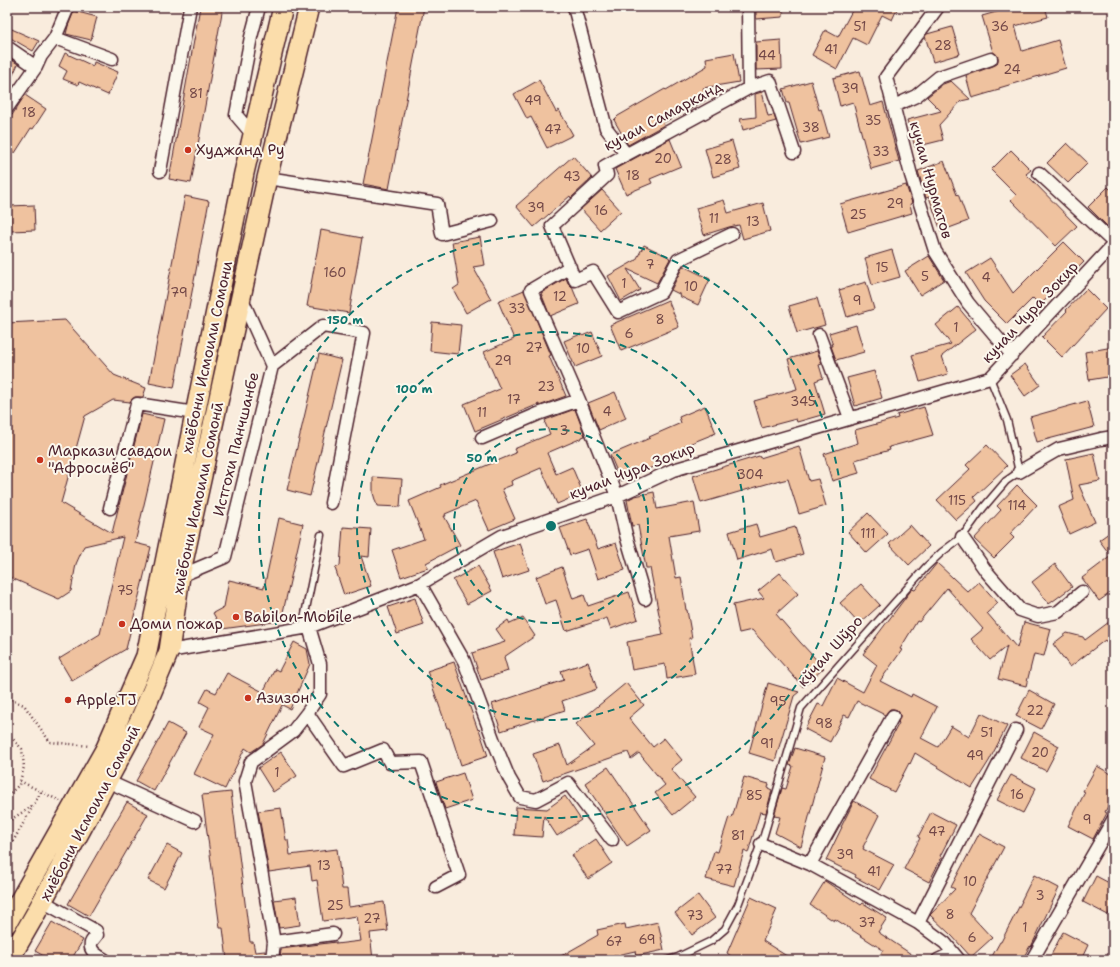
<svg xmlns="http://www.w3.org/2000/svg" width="1120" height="967" font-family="'Shantell Sans',sans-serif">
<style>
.building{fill:#efc29f;stroke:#4a1f2b}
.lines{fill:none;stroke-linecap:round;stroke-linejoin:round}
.service-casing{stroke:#4a1f2b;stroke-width:9}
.minor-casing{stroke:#4a1f2b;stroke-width:15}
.primary-casing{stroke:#4a1f2b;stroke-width:22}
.path{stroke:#4a1f2b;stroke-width:2.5;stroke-dasharray:1 3;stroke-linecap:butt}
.service{stroke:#fbf7ec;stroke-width:6}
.minor{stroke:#fbf7ec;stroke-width:12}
.primary{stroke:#fbddab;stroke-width:19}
.ring{fill:none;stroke:#0f766e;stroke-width:2;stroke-dasharray:7 5}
.poi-dot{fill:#c8321e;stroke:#fbf7ec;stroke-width:1.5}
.labels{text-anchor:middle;stroke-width:4;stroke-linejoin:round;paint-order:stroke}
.number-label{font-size:13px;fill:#734848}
.street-label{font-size:15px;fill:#4a1f2b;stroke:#fbf7ec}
.poi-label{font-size:15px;fill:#4a1f2b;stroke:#fbf7ec;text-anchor:start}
.centre{fill:#0f766e;stroke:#fbf7ec;stroke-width:2}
.ring-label{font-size:12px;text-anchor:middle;font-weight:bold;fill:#0f766e;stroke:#fbf7ec;stroke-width:4;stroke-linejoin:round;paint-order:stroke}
</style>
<rect width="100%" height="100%" fill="#f9ecdd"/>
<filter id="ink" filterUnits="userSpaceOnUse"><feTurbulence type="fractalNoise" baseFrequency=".025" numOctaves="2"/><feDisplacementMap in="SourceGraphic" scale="8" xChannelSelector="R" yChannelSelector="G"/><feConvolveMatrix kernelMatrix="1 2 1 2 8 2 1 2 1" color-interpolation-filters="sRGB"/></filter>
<g filter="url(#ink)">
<!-- building -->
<path class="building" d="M200,7H223L191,183L169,179Z
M398,7H424L389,189L363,184Z
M756,7H783V17L756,19Z
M854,7H898L892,20L882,15L867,45L853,38L837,69L812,55L825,30L838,37Z
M1014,7H1045L1048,17L1015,26L1022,51L1058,40L1066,68L999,88V90L972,98L966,76L993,66L997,64L998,60V57L996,54L993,52L982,16Z
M74,11L97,17L91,40L66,34L68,26Z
M7,27L39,41L33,51L7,36Z
M952,27L960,54L933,62L925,36L927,34Z
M781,40L782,69L756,70V42Z
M65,53L93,66L94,62L118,72L108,95L79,82L78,85L63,79L67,71L59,66Z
M734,53L739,82L703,88L709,98L684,113V111L663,123L664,125L628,145L614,120L618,116L665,89L666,90L707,66L706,58Z
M7,57L18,64L7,88Z
M860,71L870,106L883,102L899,161L871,169L853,102L840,106L833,78Z
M539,80L556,112L559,110L573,135L547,148L531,117L527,119L514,94Z
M811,81L819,110L821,109L829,137L801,144L789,103H787L783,89Z
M951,81L970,99L961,101L939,125L943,140L915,147L907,120L941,111L927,97L943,84Z
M762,92L768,116L774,115L776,121L743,130L740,119L756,117L755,94Z
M25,95L46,109L33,129L31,128L15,153L7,148V123Z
M670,139L681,166L650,179L652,183L626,194L615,169Z
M732,141L740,169L713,177L705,149Z
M1067,143L1088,163L1068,183L1047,163Z
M1011,150L1031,170L1026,174L1077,226L1056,246L1011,200L1016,195L991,170Z
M573,156L592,178L571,198L570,196L534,227L516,206Z
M944,161L957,195L958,194L968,221L941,231L929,197L926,198L918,171Z
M906,185L912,203L910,204L912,213L848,232L840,204Z
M1108,187L1113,192V222L1108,227L1088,207Z
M602,190L621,211L600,230L581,209Z
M185,196L209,201L174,388L149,383Z
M724,200L728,213L763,203L770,231L743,239L739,225L729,227L704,235L696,208Z
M34,205L35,230L11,231L10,206Z
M321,230L362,238L349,313L307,306Z
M480,237L485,265L473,267L491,299L466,313L453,289L459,285L452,242Z
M1064,242L1084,262L1040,305L1033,298L1007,324L984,301L966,273L990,258L1013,293Z
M644,245L669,257V258L670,259L657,283L627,269L640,290L621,301L608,276L636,260Z
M892,250L900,277L872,285L865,258Z
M929,256L944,280L920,295L905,271Z
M683,266L710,279L698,305L679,296L681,295L671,290Z
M566,278L568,283L572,287L579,304L550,316L541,293Z
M866,282L874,309L847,317L839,290Z
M1086,289L1106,309L1062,357L1042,337L1067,311L1066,310Z
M524,290L551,355L549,356L566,396L539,406V404L475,431L464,404L500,389L484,352L514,339L498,301Z
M817,298L825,325L797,333L789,306Z
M668,300L679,327L621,351L610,325Z
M958,307L976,329L942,356L948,374L920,382L912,355L951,344L936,325Z
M65,320L114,375L146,388L143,397H135L132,399L130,402L113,400L85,416L61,503L112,533L142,414L164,419L135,543L151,547L126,649L72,681L59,659L100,634L123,537L84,546L76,564L71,591L59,599L7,576V323Z
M432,322L461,325L458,354L430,351Z
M856,325L864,352L836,360L831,346H833L829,333Z
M592,332L602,356L575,367L564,341L581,334L582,336Z
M1113,347V376L1089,380L1085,352Z
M817,351L822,364L819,365L823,378L815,381L825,414L797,422L796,419L762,428L754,401L797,389L788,359Z
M319,354L342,360L310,496L287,490Z
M1025,364L1040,385L1025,396L1010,375Z
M874,371L882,398L855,406L847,378Z
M615,392L626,418L599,430L588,403Z
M1087,401L1094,427L1037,442L1030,417Z
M705,406L716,433L684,446L687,452L621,481L610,455L650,438L649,437L681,423L679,417Z
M924,407L933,435L889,447L890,450L855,460L859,473L832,481L824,454L858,443L855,430L898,418L897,415Z
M575,409L585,436L582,437V438L547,453L556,474L572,467L583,493L557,504L541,468L511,481L512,485L502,489L515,519L489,530L476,501L445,514L446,516H444L460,545L426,563L428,568L401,577L392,550L424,539L409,501L441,487L440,485L516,453L514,449L550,434L545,423L546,422L545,420Z
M987,445L1007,466L974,497L977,501L956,520L937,500L970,469L966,465Z
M799,446L809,481L818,479L826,506L799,514L788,479L780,481V480L701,503L693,476L759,456L760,458Z
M1094,453L1100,481L1079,485L1095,522L1069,534L1058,507L1074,500L1066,459Z
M373,477L402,479L400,507L377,506L373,493Z
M1017,485L1037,505L1010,534L1014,538L994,558L974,539L1001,510L997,506Z
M654,492L657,509L694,502L699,531L669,536L676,578L681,577L686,610H687L692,638H689L695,674L667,679L665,664L632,670L627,642L663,635L650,568H646L638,525L632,526L627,500L635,496Z
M868,513L888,534L867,553L848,532Z
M279,518L303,524L281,621L222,629L213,613L224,607L229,580L264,588Z
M587,519L598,549L616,543L625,570L598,579L588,549L570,555L560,528Z
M756,524L760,537L795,527L803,554L776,562L772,549L737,560L729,532Z
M910,525L929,546L909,565L889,544Z
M343,527L371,529L369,557L361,556L371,586L344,595L335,568L340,566Z
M1113,530V591L1099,601L1082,578L1111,556L1099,540Z
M520,543L529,570L502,579L493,552Z
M937,563L968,592L979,582L998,603L987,613L1017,648L1024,622L1051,629L1044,656L1034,654L1026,686L998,679L1007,646L990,660L971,639L983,629L947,588L919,622L917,621L900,649L902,650L880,681L911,697L912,694L937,707L921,738L938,747L951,726L969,737L981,713L1007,726L989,761L972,788L915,753L910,764L909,763L894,792L869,779L899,723L898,722L900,716L899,712L897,710L893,709H890L885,715L857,701L849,717L844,715L830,742L805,729L818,704L823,706L837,678L863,692L877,665L863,654L912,589L915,590Z
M1055,564L1072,587L1049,604L1032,582Z
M478,566L492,591L467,604L453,580Z
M562,567L573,599L584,595L588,606L629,592L638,619L611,629L607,618L566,631L556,600L545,604L536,577Z
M780,573L798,594L776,614L800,642L824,668L803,687L752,630L739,633L733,605L764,598L758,591Z
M861,584L880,605L859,624L840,603Z
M415,598L424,625L397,634L388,607Z
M523,618L535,636L504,657L508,671L481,680L472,653L505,642L496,629L508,620L510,624Z
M1113,619V651L1105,640L1070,667L1053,644L1067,633L1083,637L1085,640Z
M294,642L307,649L310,664L290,709L282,705L263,744L251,752L245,748L225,789L194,774L214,734L199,727L209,707L200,702L207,689L216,693L227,673L263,692L275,669L279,671Z
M454,662L478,730L479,729L488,756L461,765L449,728H447L427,671Z
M588,662L597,689L562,701L565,710L501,731L492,704L564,680L561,671Z
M626,683L644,705L629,718L653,747L664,738L682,760L671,769L695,797L673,815L655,793L665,785L639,753L631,759L628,752L543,781L533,754L560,745L567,765L594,746L576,724Z
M768,683L799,692L794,696L775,761L749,753Z
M1029,690L1054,704L1041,729L1016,716Z
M168,723L186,733L154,791L136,781Z
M1034,732L1059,746L1046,771L1021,758Z
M795,748L825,757L801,847L775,833L780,817L774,816L782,788L786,789L793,766L789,765Z
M281,752L297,776L273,792L258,768Z
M1097,766L1113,775V796L1105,812L1107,813L1093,839L1068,826L1085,792L1083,791Z
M608,767L651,830L627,846L589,790H590L585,783Z
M463,773L472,800L445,809L436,782Z
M1011,775L1036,788L1023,813L997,800Z
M744,777L769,784L768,788L772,790L766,813L760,812L748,853L744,851L734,886L706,879L714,851L718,852L729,817L732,818Z
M231,792L250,942H253L255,952L265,951V960H227L223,928H220L202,795Z
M565,796L581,820L557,836L544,816L542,837L514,835L516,807L547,809Z
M854,801L879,815L863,847H864L863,849L894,865L880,890L855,877L856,875L826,860L842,827H841Z
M127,802L148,814L89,916L68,904Z
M281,808L286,840H288L290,855L337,849L342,889H347L349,907L384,902L388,931L370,933L373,960H280L281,949L336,942V944L361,941L357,916L323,921L317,880L312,881L310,866L269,872L258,811Z
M931,812L956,825L940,856L942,857L929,882L904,869L920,838L918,837Z
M979,834L1004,847L969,913L992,938L971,957L952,936L930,915L955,889L951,887Z
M596,839L612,863L588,879L572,855Z
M167,845L182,853L164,888L148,880Z
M1034,875L1059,888L1031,947L1030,946L1022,960H990L1000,942H1001L1022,901H1021Z
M1096,876L1113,885V904L1108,915L1083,902Z
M825,881L861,905L863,903L887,918L878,932L920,960H877L883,950L835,919L834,921L810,905Z
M698,895L715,918L692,935L675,913Z
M296,897L300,925L279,928L274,900Z
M751,897L777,909L763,941L793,960H736L727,953Z
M52,922L83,940L71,960H51L35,951Z
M658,922L664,950L636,956L635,951L595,960H554L598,935L597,930L625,924L626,929Z
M1063,932L1088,945L1081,960H1056L1050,957Z"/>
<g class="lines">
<defs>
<path id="service" d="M302,629L321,535
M668,960L678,957L711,941L725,929L738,905L764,835L801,708L808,700L926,567L942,552L962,537L983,508L1006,481L1019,472L1007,420L990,378"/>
<path id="minor" d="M574,7L606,128L626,154
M938,7L886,77L911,175L935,251L968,303L1012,355
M55,38L112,59
M7,47L36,67
M749,88L770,81L794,152
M894,106L916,96L939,77L991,59
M7,108L36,67L41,56L55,38L68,7
M253,135L236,115L251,37L259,7
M160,171L190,7
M1039,173L1113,242
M267,178L437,204L442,234L492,221
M732,234L678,260L661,292L618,312L593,272L575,280L552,226L607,175L605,166L749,88L748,7
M570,267L531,290L579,400L617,496L626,535L645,599
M819,335L850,418
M272,366L323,326L364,333L331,503
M482,438L538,414L579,400
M1019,472L1059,449L1101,439L1113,437
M110,508L137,404L195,413
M962,537L986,571L1020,610L1038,616L1058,612L1082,592
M180,576L225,557L272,366L241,297
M420,584L464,661L495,744L509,778L520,797L536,800L568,783L612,840
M169,651L309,627L420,584L502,536L617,496L673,470L990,378L1113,245
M307,713L344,766L383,750L390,763L421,762L459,875L436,887
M107,781L195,821
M761,844L810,864L918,923L945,943L959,960
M810,864L893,716
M42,901L96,931L97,935C96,937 92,940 91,943C89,952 99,956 105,960
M918,923L1016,730
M274,942L333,934
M272,960L274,942L245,781L251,762L293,731L307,713L320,694V664L309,627
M938,960L953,953
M1032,960L1113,820"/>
<path id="primary" d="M7,923L106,748L146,656L244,173L283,7
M9,960L36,913L140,720L169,651L180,576L267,178L309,7"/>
</defs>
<!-- service casing -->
<use href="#service" class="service-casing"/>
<!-- minor casing -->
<use href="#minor" class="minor-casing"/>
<!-- primary casing -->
<use href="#primary" class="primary-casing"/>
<!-- path -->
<path class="path" d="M7,698L24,705L50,742L90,746
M7,735L12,738L22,749L24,767L19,785L7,796
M20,781L60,801
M7,820H10L23,812L33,805
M7,852L41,792"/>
<!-- service -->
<use href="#service" class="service"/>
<!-- minor -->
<use href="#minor" class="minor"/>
<!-- primary -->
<use href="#primary" class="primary"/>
</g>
</g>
<!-- distance rings -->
<g class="ring">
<circle cx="551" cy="526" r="97"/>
<circle cx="551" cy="526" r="194"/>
<circle cx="551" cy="526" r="292"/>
</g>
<!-- markers -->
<g class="poi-dot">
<circle cx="188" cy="150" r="4"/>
<circle cx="40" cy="460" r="4"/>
<circle cx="236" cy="617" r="4"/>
<circle cx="122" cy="624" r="4"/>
<circle cx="248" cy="698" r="4"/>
<circle cx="68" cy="700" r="4"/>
</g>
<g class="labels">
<!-- number labels -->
<g class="number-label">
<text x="860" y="31">51</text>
<text x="1000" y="31">36</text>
<text x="943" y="50">28</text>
<text x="831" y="54">41</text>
<text x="767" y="60">44</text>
<text x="1012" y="74">24</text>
<text x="850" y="93">39</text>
<text x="196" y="98">81</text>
<text x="533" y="105">49</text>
<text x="29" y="117">18</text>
<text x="873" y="125">35</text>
<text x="811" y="132">38</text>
<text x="553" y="134">47</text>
<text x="881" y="156">33</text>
<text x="663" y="163">20</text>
<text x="723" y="164">28</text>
<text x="633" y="180">18</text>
<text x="572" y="181">43</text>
<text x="895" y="208">29</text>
<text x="536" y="212">39</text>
<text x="601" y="215">16</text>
<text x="858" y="219">25</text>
<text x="714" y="223">11</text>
<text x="753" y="226">13</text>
<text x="650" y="269">7</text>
<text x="882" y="272">15</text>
<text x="335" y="277">160</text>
<text x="925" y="281">5</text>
<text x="986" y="282">4</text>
<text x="624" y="288">1</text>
<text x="691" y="291">10</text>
<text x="179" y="297">79</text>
<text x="560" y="301">12</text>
<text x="857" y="305">9</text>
<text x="517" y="313">33</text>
<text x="660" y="324">8</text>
<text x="956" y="332">1</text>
<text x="629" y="338">6</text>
<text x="534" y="352">27</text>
<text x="583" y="353">10</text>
<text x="503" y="365">29</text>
<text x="546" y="391">23</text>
<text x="514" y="404">17</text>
<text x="803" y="406">345</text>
<text x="607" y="416">4</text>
<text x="482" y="417">11</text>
<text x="564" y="435">3</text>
<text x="750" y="479">304</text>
<text x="957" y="505">115</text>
<text x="1017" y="510">114</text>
<text x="868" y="538">111</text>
<text x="125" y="595">75</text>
<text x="778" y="706">95</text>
<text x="1035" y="715">22</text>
<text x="824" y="728">98</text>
<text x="987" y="737">51</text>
<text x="767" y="748">91</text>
<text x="1040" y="757">20</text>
<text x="975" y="760">49</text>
<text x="277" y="777">1</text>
<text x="1017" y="799">16</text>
<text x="754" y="800">85</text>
<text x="1087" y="824">9</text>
<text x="937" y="836">47</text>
<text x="738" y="840">81</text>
<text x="845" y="859">39</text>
<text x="324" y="870">13</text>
<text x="724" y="874">77</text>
<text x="874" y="876">41</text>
<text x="970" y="886">10</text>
<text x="1040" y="900">3</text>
<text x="335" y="910">25</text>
<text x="950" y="919">8</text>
<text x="695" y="920">73</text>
<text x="372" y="923">27</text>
<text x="867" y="927">37</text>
<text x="1025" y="932">1</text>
<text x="972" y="942">6</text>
<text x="647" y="944">69</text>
<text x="614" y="946">67</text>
</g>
<!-- street labels -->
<g class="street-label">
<text transform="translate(663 116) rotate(-28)" y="5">кучаи Самарканд</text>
<text transform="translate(931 180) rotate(74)" y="5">кучаи Нурматов</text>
<text transform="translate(1030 312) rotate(-47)" y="5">кучаи Чура Зокир</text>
<text transform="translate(207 357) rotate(-78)" y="5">хиёбони Исмоили Сомони</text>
<text transform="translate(236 444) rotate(-76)" y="5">Истгохи Панчшанбе</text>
<text transform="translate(632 471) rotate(-21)" y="5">кучаи Чура Зокир</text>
<text transform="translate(198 498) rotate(-78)" y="5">хиёбони Исмоили Сомонӣ</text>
<text transform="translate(830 651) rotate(-48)" y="5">кўчаи Шўро</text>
<text transform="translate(90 813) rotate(-62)" y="5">хиёбони Исмоили Сомонӣ</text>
</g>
<!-- poi labels -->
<g class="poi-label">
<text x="196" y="155">Худжанд Ру</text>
<text x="48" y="456">Маркази савдои<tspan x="48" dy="17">"Афросиёб"</tspan></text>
<text x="244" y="622">Babilon-Mobile</text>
<text x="130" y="629">Доми пожар</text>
<text x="256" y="703">Азизон</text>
<text x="76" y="705">Apple.TJ</text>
</g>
</g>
<circle cx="551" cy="526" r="6" class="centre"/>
<g class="ring-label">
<text x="345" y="324">150 m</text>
<text x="414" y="393">100 m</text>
<text x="482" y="462">50 m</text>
</g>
<!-- margin -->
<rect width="1120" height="967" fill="none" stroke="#fbf7ec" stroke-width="24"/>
<rect x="12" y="12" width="1096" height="943" fill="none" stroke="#4a1f2b" stroke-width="1.5" filter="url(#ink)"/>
</svg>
